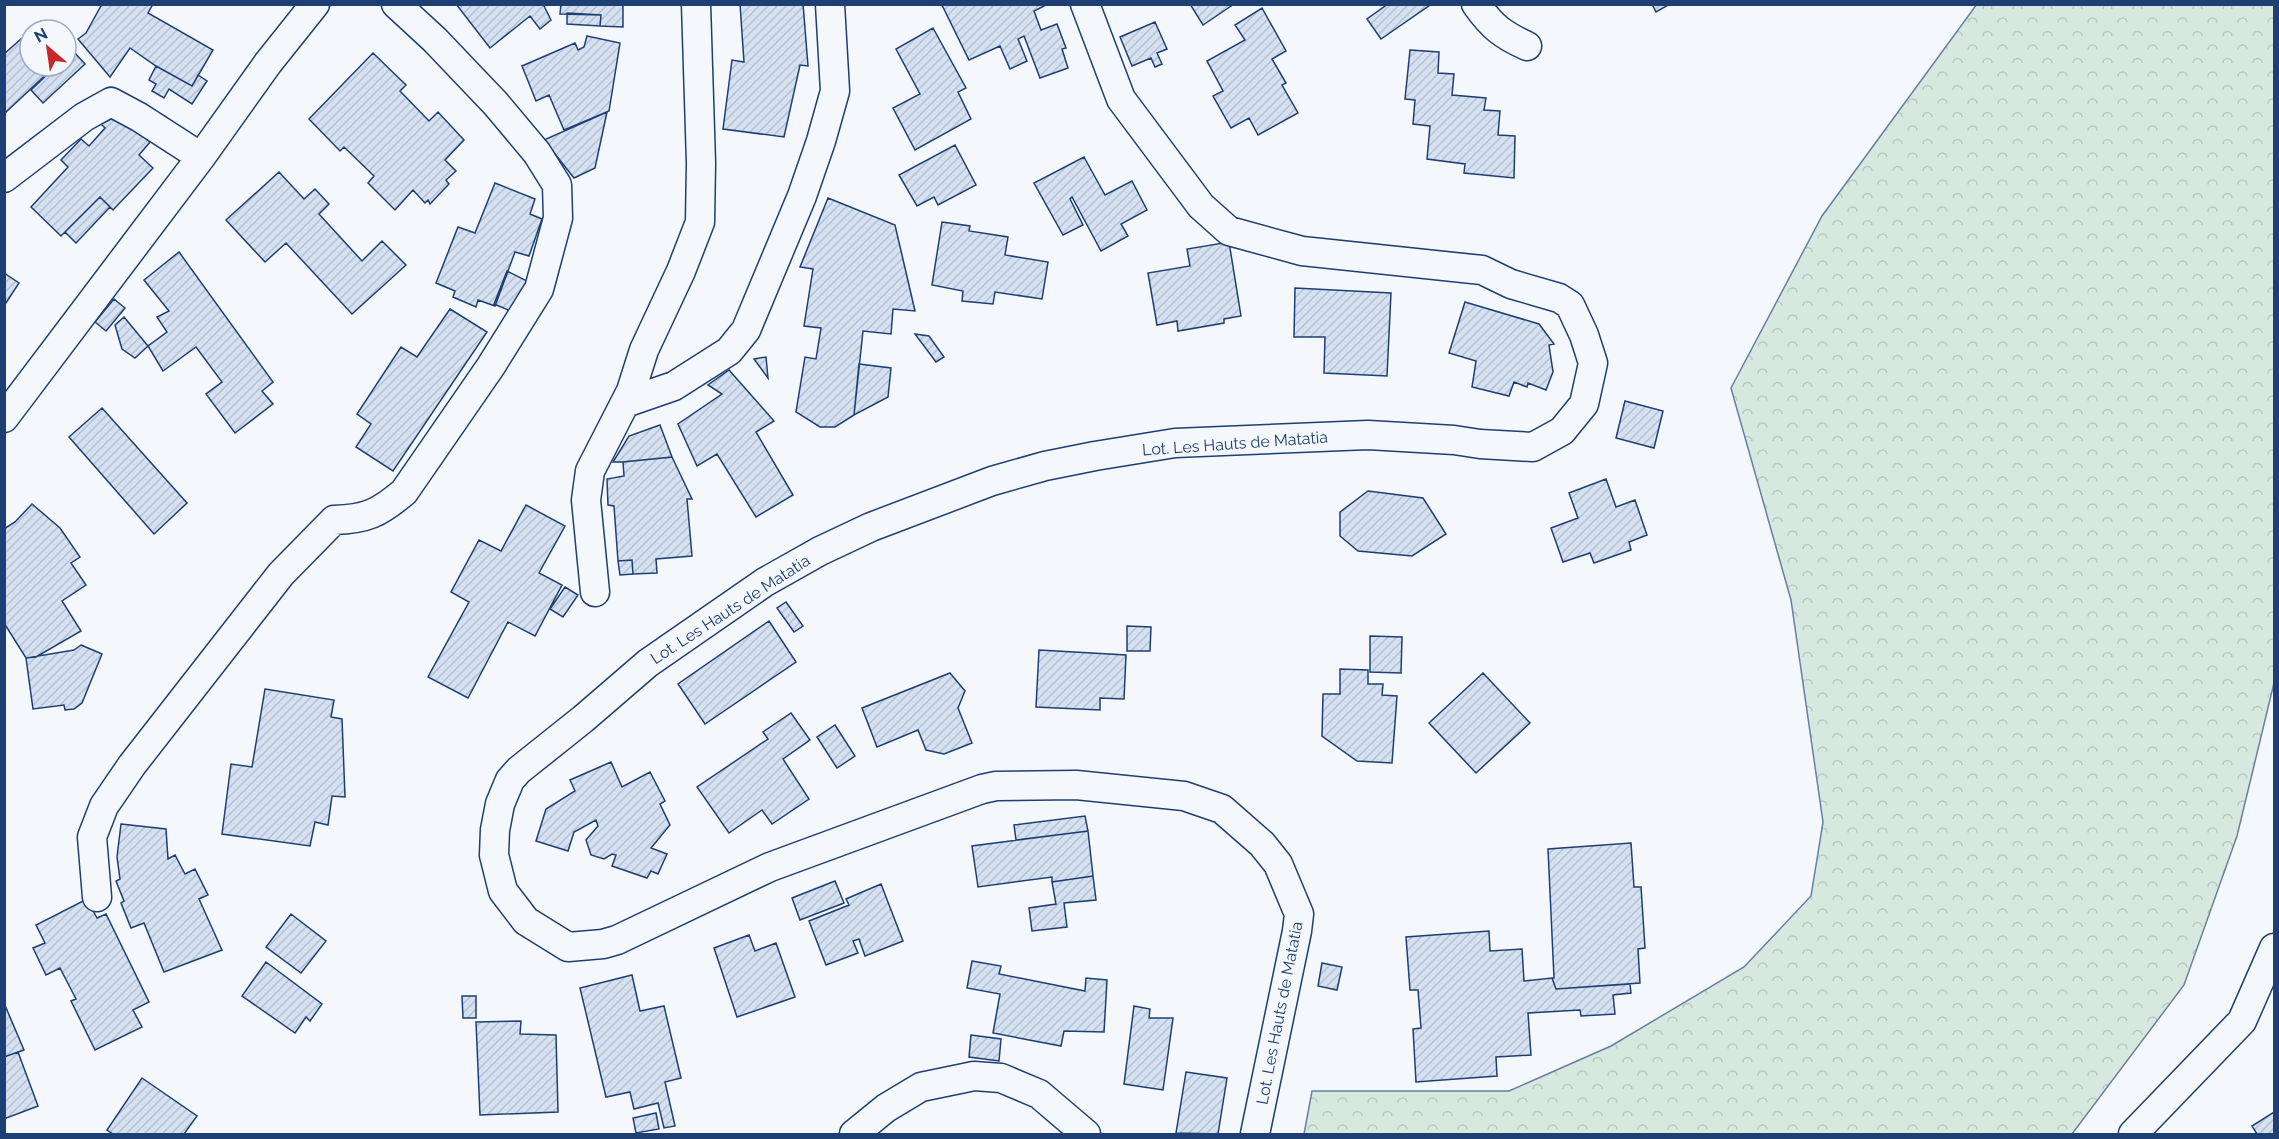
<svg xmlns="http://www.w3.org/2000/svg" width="2279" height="1139" font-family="Raleway,sans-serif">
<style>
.forest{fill:url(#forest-crowns);stroke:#687fa3;stroke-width:1.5}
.building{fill:url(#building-hatch);stroke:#1d3f73;stroke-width:1.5}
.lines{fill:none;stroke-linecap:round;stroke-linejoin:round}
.minor-casing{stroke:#1d3f73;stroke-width:31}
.minor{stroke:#f4f7fb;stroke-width:28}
.labels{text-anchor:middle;stroke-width:4.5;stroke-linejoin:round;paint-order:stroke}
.street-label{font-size:16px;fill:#1d3f73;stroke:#f4f7fb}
</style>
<defs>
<pattern id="forest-crowns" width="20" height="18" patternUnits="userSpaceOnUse" patternTransform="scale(1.5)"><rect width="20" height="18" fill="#d7e8df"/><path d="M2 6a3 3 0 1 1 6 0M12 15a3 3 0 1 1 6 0" fill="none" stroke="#b8c8c3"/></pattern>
<pattern id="building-hatch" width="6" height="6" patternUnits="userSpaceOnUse" patternTransform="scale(1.5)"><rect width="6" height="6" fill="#d5e0f0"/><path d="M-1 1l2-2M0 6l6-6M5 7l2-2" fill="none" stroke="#b6c1d1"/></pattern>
</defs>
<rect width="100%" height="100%" fill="#f4f7fb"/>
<!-- forest -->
<path class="forest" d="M1977,4L2274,5V683L2237,836L2184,985L2072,1134H1304L1312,1091H1509L1611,1046L1744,967L1811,896L1823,822L1791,600L1731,388L1822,216Z"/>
<!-- building -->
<path class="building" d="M102,4H153L148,13L213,50L192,86L156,66L130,48L110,77L78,39L86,33Z
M456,4H543L551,20L540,29L530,16L490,48Z
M561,4H623V27L600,26L601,15L560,14Z
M740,4H803L808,66L800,65L784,137L723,129L732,60L744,62Z
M944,4H1048L1034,11L1041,30L1057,24L1066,48L1062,49L1068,68L1040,78L1024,36L1018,39L1027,61L1010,69L1000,46L969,60L942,5Z
M1190,4H1234L1203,25Z
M1388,4H1430V5L1381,39L1367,19Z
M1652,4H1670L1656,12Z
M1262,8L1286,51L1272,59L1286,83L1282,85L1298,113L1258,135L1249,118L1231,128L1213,96L1223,91L1207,61L1245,40L1235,25Z
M567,13L601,15L600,26L567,24Z
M41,21L48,30H31Z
M1155,22L1167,49L1157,53L1162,64L1155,67L1151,58L1132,66L1120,37Z
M933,28L966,88L958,92L971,119L915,150L893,108L920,94L896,49Z
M30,31V66H55L4,114V54Z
M587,36L620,43L609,111L564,130L549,95L536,101L522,66L575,43L578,50L584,47Z
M1410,50L1439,52L1438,73L1454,74L1452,95L1486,98L1484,110L1500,111L1498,135L1515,136L1514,178L1464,173L1465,164L1427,159L1430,126L1413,124L1415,100L1405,99Z
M73,51L85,64L43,103L31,90L56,66H66V57Z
M373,53L406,85L400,91L429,121L438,112L464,140L445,160L456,171L446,180L449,184L430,204L428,200L425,203L413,190L395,210L368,183L374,176L344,147L340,151L309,119Z
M156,66L192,86L198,75L207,81L192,104L169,89L164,98L152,91L156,84L149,80Z
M607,112L595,168L574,178L544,140Z
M119,115L150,142L139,155L153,168L113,210L100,197L61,236L31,207L68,167L61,160L81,139L89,146L105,128L101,124Z
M955,145L976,185L938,205L934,197L917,206L899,175Z
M1084,157L1105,195L1132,181L1147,210L1121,224L1128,236L1101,251L1072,197L1070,199L1083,225L1063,235L1034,183Z
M279,172L304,199L315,189L329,204L319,214L362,261L382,241L406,265L352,314L286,243L265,262L226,220Z
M495,183L535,199L530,214L542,219L529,256L515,252L495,306L478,300L476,307L453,297L455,291L436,283L458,227L475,233Z
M100,197L110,207L76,243L65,232Z
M828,198L895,225L915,311L893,309L891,334L863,331L854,415L835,427H820L796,412L805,357L816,359L821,328L804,326L813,269L800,267Z
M942,222L970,226L969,231L1008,237L1005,255L1048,262L1042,299L995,292L993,304L962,301L963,291L932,285Z
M1229,242L1241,316L1224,319V323L1178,331L1177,321L1157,325L1148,273L1190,266L1187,249Z
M179,252L273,382L262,391L273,404L235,433L206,394L222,382L196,347L163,371L148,346L167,332L157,317L169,311L144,280Z
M507,271L527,281L513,312L494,304Z
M4,273L19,283L4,306Z
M1295,288L1391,293L1387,376L1324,373L1325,337H1294Z
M114,299L125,308L106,331L95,322Z
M1465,302L1539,324L1554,344L1549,345L1553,372L1546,390L1528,383L1527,387L1514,382L1509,396L1472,387L1476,361L1449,353Z
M450,309L487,332L393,471L356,447L371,424L357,414L401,347L417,357Z
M124,317L148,346L135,358L122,349L115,325Z
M915,334L929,336L944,357L936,362Z
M766,357L768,378L754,359Z
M859,364L891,368L888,397L854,415Z
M729,370L774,421L756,432L793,495L756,517L717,454L697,466L678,424L722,394L708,385Z
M1625,401L1663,411L1654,448L1616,438Z
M102,408L187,503L154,534L69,437Z
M660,425L672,457L623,462H613L629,436Z
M672,457L692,499H687L692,556L656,559L657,573L633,574L632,560L618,561L614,506L608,505L607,479L624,476L623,462Z
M1606,479L1616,507L1635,500L1647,535L1629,542L1631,550L1594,563L1590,553L1563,562L1551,528L1578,518L1569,493Z
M1368,491L1423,498L1446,534L1412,556L1358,551L1340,536V512Z
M32,504L60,528L80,557L71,563L86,585L62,601L81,631L36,657L26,658L4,623V529L15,522Z
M526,505L565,526L539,573L562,585L535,636L508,622L468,698L428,677L469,602L451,592L479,540L501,551Z
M632,560L633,574L620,575L618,561Z
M565,587L578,595L563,617L550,609Z
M786,602L803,626L794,632L777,608Z
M769,621L796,662L705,724L678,684Z
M1127,626L1151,627L1150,651H1127Z
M1370,636L1402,637L1401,673L1370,672Z
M81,645L102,654L82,703L74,709L65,710L64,705L33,709L26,658L74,650Z
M1039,650L1126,655L1124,699L1100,698V710L1036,707Z
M1340,669L1368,670V684H1383L1382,695L1397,696L1392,763L1357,761L1322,736L1323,694H1340Z
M950,673L965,691L958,708L972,743L944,754L926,750L918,730L877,747L862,708Z
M1483,673L1530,723L1476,773L1429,723Z
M265,689L334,700L331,717L342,719L345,797L332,796L328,825L315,822L310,846L222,834L231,764L252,767Z
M791,713L810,740L783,759L809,799L772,824L762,810L729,833L697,787L768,739L763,732Z
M835,725L855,756L837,768L817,737Z
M611,762L622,787L650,772L665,801L660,804L670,825L651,848L667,854L658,874L651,871L647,878L612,866L616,855L612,854L604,859L591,855L586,840L598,826L596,820L574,832L568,851L536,841L546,809L575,791L570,780Z
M1085,816L1088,831L1016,840L1014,825Z
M121,824L166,829L168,859L175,855L185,874L195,869L208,895L199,899L222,950L164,972L144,923L131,928L121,903L124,901L116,881L120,879L117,857Z
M1088,831L1093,876L1052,882V877L978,887L972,846Z
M1631,843L1634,887H1641L1645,948L1638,949L1640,983L1556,989L1552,978H1554L1548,849Z
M1093,876L1096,900L1064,903L1067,927L1032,931L1029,908L1056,904L1052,882Z
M835,881L844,903L800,920L792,898Z
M881,884L903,941L865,956L859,939L853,941L858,953L826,965L809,921L849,905L846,899Z
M87,899L97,918L106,914L149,1002L133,1010L142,1027L95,1050L71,1001L76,999L60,968L46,975L33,948L45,943L36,925Z
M291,914L326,941L301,973L266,947Z
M1489,931L1490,951L1522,949L1524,981L1552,978L1556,989L1630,984L1631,993L1613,995L1615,1014L1581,1016L1580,1010L1528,1013L1531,1055L1496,1057L1497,1076L1416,1082L1413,1029L1421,1028L1418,990H1410L1406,937Z
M749,935L755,951L776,943L795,997L737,1017L714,948Z
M972,961L1001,966L999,974L1085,991L1086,978L1107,980L1104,1032L1064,1031L1061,1046L993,1033L1000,994L967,988Z
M266,962L322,1004L310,1021L306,1017L295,1033L242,996Z
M1322,963L1342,967L1337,990L1318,986Z
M632,975L640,1011L664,1006L681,1078L665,1082L675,1126L664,1128L658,1103L634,1109L630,1092L606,1097L580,988Z
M462,996H476V1018H463Z
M4,1003L24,1050L4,1057Z
M1134,1006L1150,1009L1149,1018H1173L1163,1090L1124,1084Z
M521,1021L520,1034L556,1035L558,1112L480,1115L476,1022Z
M971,1035L1001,1039L999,1061L969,1057Z
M18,1052L38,1106L4,1119V1057Z
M1186,1072L1227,1078L1218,1134L1176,1133Z
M142,1078L197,1116L184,1134H113L107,1130Z
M2274,1112V1134H2257L2252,1126Z
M656,1113L659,1129L636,1133L633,1118Z"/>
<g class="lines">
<defs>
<path id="minor" d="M1085,4L1121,99L1201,206L1229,231L1302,251L1482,270L1511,284L1559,298L1570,305L1584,335L1593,363L1584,404L1562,431L1533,447L1480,444L1454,440L1368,435L1175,443L1095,456L1045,466L992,481L871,527L820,551L765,582L648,663L583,719L519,770L510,780L500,804L495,830L494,855L503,891L526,921L568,947L603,944L617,940L770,867L982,789L996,786L1076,785L1184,796L1222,809L1262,844L1278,864L1299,914L1297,931L1255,1134
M1476,4C1492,27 1503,35 1527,46
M4,178L84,117L111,102L139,117L201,157
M625,403L674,386L729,351L746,330L802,196L821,141L835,91L830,4
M4,418L201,157L268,63L315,4
M595,592L586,500L590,471L631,391L644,350L681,271L700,222L701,163L696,4
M97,897L92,837L104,806L132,765L281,574L334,520C367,519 379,513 404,492L491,366L539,289L558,218L557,185L537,153L496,104L435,40L396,4
M854,1134L886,1108L921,1087L974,1076L1001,1078L1039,1094L1086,1134
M2133,1134L2242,1021L2274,948"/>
</defs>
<!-- minor casing -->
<use href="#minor" class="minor-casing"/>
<!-- minor -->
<use href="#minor" class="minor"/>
</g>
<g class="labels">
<!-- street labels -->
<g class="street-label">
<text transform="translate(1235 443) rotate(-4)" y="6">Lot. Les Hauts de Matatia</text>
<text transform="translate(730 609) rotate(-33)" y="6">Lot. Les Hauts de Matatia</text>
<text transform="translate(1279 1013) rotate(-79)" y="6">Lot. Les Hauts de Matatia</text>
</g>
</g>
<!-- border -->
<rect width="2279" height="1139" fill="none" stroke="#1d3f73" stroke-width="12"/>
<!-- north arrow -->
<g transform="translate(48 48) rotate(331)"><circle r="28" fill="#f4f7fb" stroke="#9eadc5" stroke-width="1.5"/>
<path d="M0-4.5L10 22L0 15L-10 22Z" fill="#c62828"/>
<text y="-9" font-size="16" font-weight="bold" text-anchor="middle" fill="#1d3f73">N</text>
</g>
</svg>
